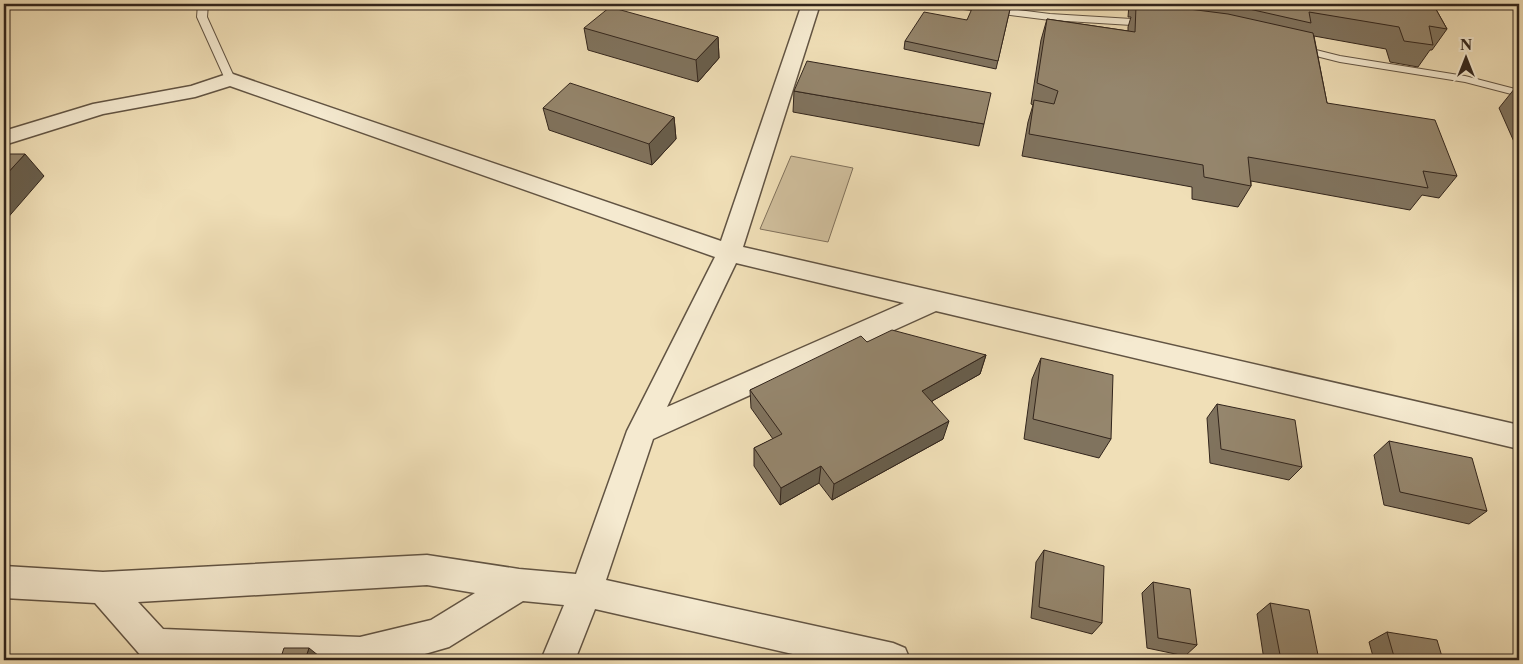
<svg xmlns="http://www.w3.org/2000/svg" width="1523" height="664" font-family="'Libre Caslon Text',serif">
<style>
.green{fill:#d0bf9d;stroke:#81725c}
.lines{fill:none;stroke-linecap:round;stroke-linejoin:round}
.lane-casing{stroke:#625443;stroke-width:2}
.street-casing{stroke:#625443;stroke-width:3}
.lane{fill:#f5ead0;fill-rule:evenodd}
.street{fill:#f5ead0;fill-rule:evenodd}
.wall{fill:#80735e;stroke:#32251c}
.shaded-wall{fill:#685e4c;stroke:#32251c}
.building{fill:#95866d;stroke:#32251c}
</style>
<rect width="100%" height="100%" fill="#f0dfb7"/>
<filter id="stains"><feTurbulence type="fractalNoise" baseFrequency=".004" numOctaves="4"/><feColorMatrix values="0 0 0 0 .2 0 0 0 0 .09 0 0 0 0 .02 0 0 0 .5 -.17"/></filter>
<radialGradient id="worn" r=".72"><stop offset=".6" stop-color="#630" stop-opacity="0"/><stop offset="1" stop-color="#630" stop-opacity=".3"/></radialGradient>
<!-- green -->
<path class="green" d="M791,156L853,168L828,242L760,229Z"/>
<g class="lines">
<defs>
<path id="lane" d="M198,4H208L207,17L235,79L234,81L230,82L225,79L197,17Z
M943,4H968L1050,14L1148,20L1153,23L1148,26L1050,20L948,7Z
M1300,46L1340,56L1465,76L1519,90V96L1465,82L1340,62L1296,51L1295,49Z"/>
<path id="street" d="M802,4H820L743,247L1519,425V449L936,311L653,439L606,580L893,643L905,648L910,660H819L595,609L575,660H541L564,605L523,601L449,647L404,660H148L143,658L95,603L4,598V566L103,572L427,555L519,569L576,574L627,431L715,257L230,86L195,97L103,114L4,145V131L93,104L191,86L230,73L721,241ZM736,263L904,303L667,407ZM427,585L475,593L431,620L360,637L163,629L138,602Z"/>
</defs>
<!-- lane casing -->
<use href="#lane" class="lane-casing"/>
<!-- street casing -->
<use href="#street" class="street-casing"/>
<!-- lane -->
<use href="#lane" class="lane"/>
<!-- street -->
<use href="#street" class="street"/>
</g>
<!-- wall -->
<path class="wall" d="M981,4H1011L1010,7Z
M1129,4H1433L1447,29L1432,50H1430L1418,67L1390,62L1386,49L1314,36L1327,103L1457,176L1439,198L1422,195L1410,210L1251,181V186L1238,207L1192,199V187L1022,156L1028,122L1033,105L1031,104L1041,40L1047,19L1128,31V27L1131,17H1128Z
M1010,9L996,69L904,49L905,41L967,20Z
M584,28L718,37L719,58L698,82L588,50Z
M1515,88H1519V144H1515L1499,108Z
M794,91L984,124L979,146L793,112Z
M543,108L674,117L676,139L652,165L549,130Z
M867,342L986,355L980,374L932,401L943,439L832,500L819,483L780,505L754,466V448L773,439L751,408L750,390Z
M1041,358L1111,439L1099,458L1024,439L1032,379Z
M1217,404L1302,467L1289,480L1210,463L1207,418Z
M1389,441L1487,511L1469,524L1384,505L1374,455Z
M1044,550L1102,623L1092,634L1031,618L1036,562Z
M1153,582L1197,645L1185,656L1147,648L1142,593Z
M1270,603L1319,660H1264L1257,614Z
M1387,632L1443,660H1374L1369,642Z"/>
<!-- shaded-wall -->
<path class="shaded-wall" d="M718,37L719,58L698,82L696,60Z
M674,117L676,139L652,165L649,144Z
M25,154L44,176L5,221L4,219V177Z
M986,355L980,374L918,409L922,391Z
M949,421L943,439L832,500L834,484Z
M821,466L819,483L780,505L781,488Z
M309,648L324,660H305Z"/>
<!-- building -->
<path class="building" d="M974,4L1010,9L998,61L905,41L924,12L967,20Z
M1227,4H1433L1447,29L1429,26L1433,45L1404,41L1399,27L1309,12L1311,23Z
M1136,6L1189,9L1228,14L1313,33L1327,103L1435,120L1457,176L1423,171L1428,188L1248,157L1251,186L1204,177L1203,165L1029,134L1034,100L1054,104L1058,91L1037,83L1047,19L1135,32Z
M610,7L718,37L696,60L584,28Z
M807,61L991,93L984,124L794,91Z
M570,83L674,117L649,144L543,108Z
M1515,88H1519V96Z
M4,154H25L4,177Z
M892,330L986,355L922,391L949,421L834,484L821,466L781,488L754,448L782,434L750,390L861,336L867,342Z
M1041,358L1113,375L1111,439L1033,419Z
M1217,404L1295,420L1302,467L1221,449Z
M1389,441L1472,458L1487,511L1400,492Z
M1044,550L1104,566L1102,623L1039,607Z
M1153,582L1190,589L1197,645L1158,638Z
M1270,603L1309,610L1319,660H1281Z
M1387,632L1437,640L1443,660H1395Z
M284,648H309L305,660H280Z"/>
<!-- margin -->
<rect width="1523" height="664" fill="none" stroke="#f0dfb7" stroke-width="20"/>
<rect x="5" y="5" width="1513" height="654" fill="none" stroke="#32251c" stroke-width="2.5"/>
<rect x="10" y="10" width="1503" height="644" fill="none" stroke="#32251c"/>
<!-- north arrow -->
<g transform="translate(1466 58)" stroke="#f5ead0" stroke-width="4" paint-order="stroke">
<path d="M0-4L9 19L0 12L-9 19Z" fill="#32251c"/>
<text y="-8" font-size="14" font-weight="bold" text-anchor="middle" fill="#32251c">N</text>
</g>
<rect width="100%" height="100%" filter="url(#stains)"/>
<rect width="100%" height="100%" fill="url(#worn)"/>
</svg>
